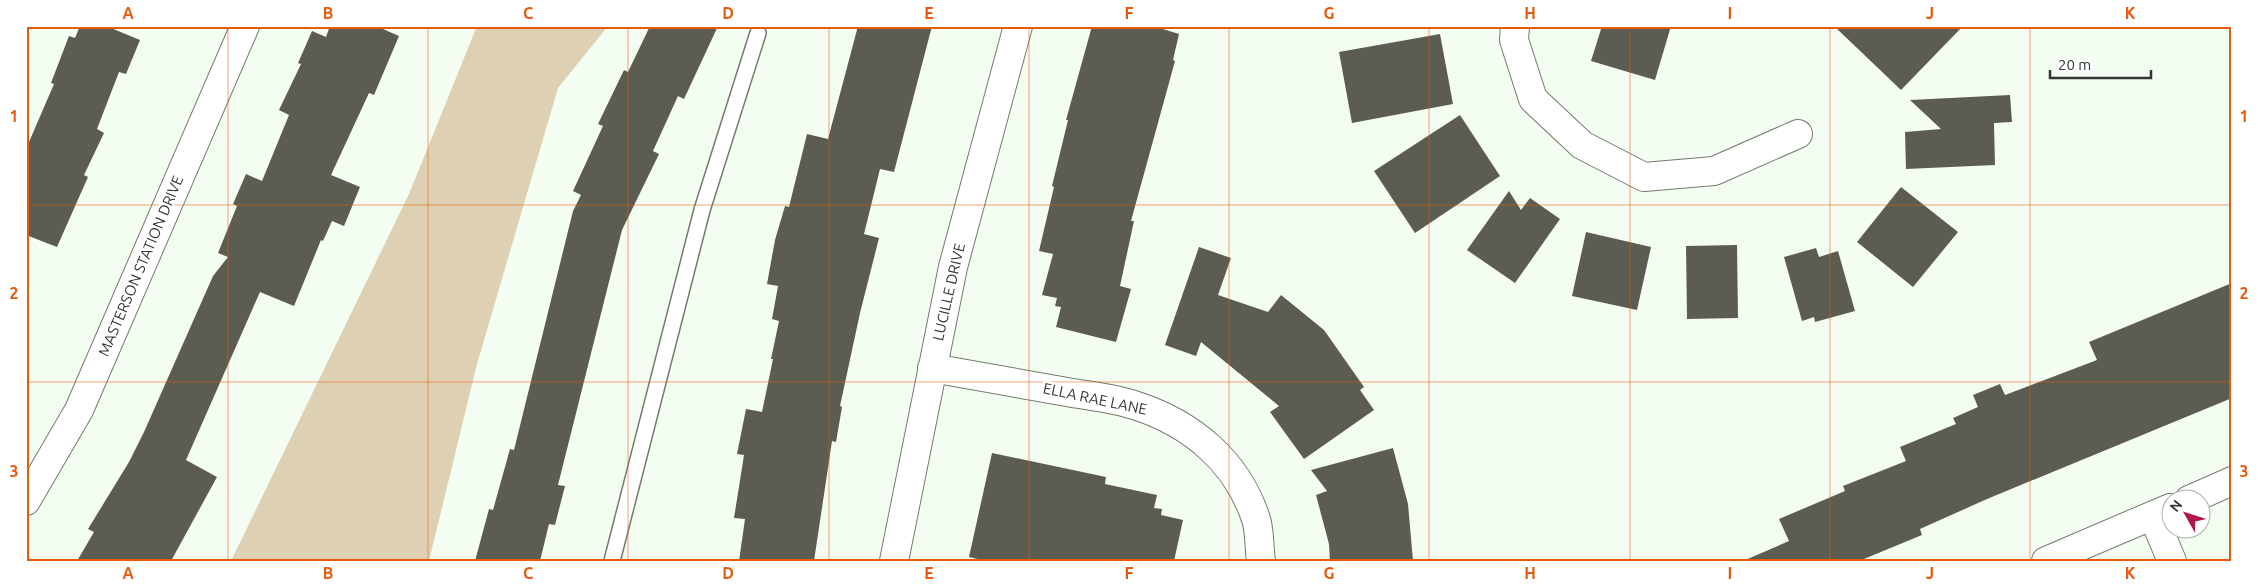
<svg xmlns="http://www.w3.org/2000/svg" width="2258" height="587" font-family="Ubuntu,sans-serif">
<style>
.green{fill:#ded0b2}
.building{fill:#5c5d50}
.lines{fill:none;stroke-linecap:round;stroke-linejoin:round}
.service-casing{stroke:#737b6f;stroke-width:18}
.minor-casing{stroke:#737b6f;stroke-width:30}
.tertiary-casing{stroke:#737b6f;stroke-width:30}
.service{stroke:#fff;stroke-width:15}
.minor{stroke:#fff;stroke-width:28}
.tertiary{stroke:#fff;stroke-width:28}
.grid{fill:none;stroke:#e8590c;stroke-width:1;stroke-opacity:0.55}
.labels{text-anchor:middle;stroke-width:5;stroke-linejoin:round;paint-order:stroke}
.street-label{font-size:15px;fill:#333732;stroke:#fff}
.neatline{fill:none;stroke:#e8590c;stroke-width:2}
.grid-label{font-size:16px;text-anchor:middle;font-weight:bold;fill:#e8590c}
</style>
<rect width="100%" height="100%" fill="#f4fdf1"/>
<!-- green -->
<path class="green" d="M477,26H608L558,88L477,364L429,561H231L409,194Z"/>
<!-- building -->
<path class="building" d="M80,26H106L140,40L126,74L119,72L97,129L104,133L84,175L88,177L57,247L26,235V149L54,84L51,83L69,36L75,38Z
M330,26H376L399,36L374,95L369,93L331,175L360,187L344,226L332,221L323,241L321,240L294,306L260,292L186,460L217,477L171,561H77L94,532L88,529L129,462L144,432L213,276L228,257L218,253L237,206L233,204L246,174L262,181L289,115L279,110L301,64L298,63L312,31L326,37Z
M650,26H718L684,99L678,96L653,151L659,154L622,230L558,485L565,486L555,525L549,524L540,561H475L489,509L493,510L510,449L514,450L573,211L581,195L573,191L603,126L598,124L624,70L628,72Z
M858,26H932L894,172L880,169L864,234L879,238L860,313L840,406L842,407L836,442L832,441L814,561H739L745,519L734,518L744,455L737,454L746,409L762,412L773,359H771L779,321L772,319L778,286L767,284L775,240L785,206L789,207L807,134L828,139Z
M1092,26H1153L1179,34L1173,60L1175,61L1131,221H1134L1120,286L1131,289L1116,342L1056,327L1061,307L1055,306L1057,298L1042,295L1053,254L1039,251L1054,187L1052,186L1068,120H1066Z
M1602,26H1671L1655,80L1591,61Z
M1834,26H1963L1901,90Z
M1440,34L1453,104L1352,123L1339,52Z
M2010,95L2012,122L1994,123L1995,165L1906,169L1905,132L1941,129L1910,100Z
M1460,115L1500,176L1415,233L1374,171Z
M1901,187L1958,232L1913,287L1857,242Z
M1509,191L1521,210L1530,198L1560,219L1515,283L1467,250Z
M1586,232L1651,247L1637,310L1572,296Z
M1737,245L1738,318L1687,319L1686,246Z
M1199,247L1231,258L1218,295L1268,312L1281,295L1324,330L1364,387L1360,390L1374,410L1304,459L1270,412L1279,406L1201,342L1196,356L1165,345Z
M1816,248L1819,257L1838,251L1855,311L1815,322L1814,317L1802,321L1784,257Z
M2232,283V398L1987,499L1920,529L1922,535L1859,561H1743L1789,541L1779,519L1845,491L1843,486L1906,461L1900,447L1956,424L1953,418L1978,407L1973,395L2000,384L2005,395L2097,360L2089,342Z
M1393,448L1408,504L1413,561H1330L1329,544L1316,495L1327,491L1311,470Z
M992,453L1106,477L1105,484L1157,495L1154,508L1162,509L1161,515L1183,520L1174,561H986L969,557Z"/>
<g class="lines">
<defs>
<path id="service" d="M612,561L702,210L758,33"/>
<path id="minor" d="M1515,26L1514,40L1533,99L1582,145L1644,177L1714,171L1798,134
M932,368C977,376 1022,384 1067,392C1089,396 1112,398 1134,405C1191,423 1237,461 1256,519C1260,532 1259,548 1261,561
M2189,500L2232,481
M2153,516L2172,561
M894,561L953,267L1018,26
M2046,561L2170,508"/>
<path id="tertiary" d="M26,501L79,410L245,26"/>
</defs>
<!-- service casing -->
<use href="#service" class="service-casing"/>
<!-- minor casing -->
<use href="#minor" class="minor-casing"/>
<!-- tertiary casing -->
<use href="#tertiary" class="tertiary-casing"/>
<!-- service -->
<use href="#service" class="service"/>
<!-- minor -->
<use href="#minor" class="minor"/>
<!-- tertiary -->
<use href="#tertiary" class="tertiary"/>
</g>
<!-- grid -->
<path class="grid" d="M228,26V561M428,26V561M628,26V561M829,26V561M1029,26V561M1229,26V561M1429,26V561M1630,26V561M1830,26V561M2030,26V561M26,205H2232M26,382H2232"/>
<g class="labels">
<!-- street labels -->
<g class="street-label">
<text transform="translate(141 266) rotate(-67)" y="5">MASTERSON STATION DRIVE</text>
<text transform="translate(949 292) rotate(-77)" y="5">LUCILLE DRIVE</text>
<text transform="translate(1095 399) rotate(12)" y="5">ELLA RAE LANE</text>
</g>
</g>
<!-- border -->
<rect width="2258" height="587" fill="none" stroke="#ffffff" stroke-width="55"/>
<!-- north arrow -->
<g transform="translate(2186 514) rotate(309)"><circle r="24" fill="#ffffff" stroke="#adafad"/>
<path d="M0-4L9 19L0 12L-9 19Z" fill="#ac194a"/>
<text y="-8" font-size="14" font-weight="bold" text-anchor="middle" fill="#333732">N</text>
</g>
<!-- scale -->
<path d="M2050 70v8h101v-8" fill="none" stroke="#333732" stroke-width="2.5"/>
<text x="2058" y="70" font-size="15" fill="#333732" stroke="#ffffff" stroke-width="4" paint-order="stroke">20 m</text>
<rect x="28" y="28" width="2202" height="532" class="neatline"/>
<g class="grid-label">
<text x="128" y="19">A</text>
<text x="328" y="19">B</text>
<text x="528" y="19">C</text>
<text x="728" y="19">D</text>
<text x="929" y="19">E</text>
<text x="1129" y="19">F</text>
<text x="1329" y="19">G</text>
<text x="1530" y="19">H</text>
<text x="1730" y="19">I</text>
<text x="1930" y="19">J</text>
<text x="2130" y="19">K</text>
<text x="14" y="122">1</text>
<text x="2244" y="122">1</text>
<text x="14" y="299">2</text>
<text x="2244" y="299">2</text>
<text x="14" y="477">3</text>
<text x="2244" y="477">3</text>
<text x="128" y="579">A</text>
<text x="328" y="579">B</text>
<text x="528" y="579">C</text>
<text x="728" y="579">D</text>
<text x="929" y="579">E</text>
<text x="1129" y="579">F</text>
<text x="1329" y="579">G</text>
<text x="1530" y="579">H</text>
<text x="1730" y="579">I</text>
<text x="1930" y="579">J</text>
<text x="2130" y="579">K</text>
</g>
</svg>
